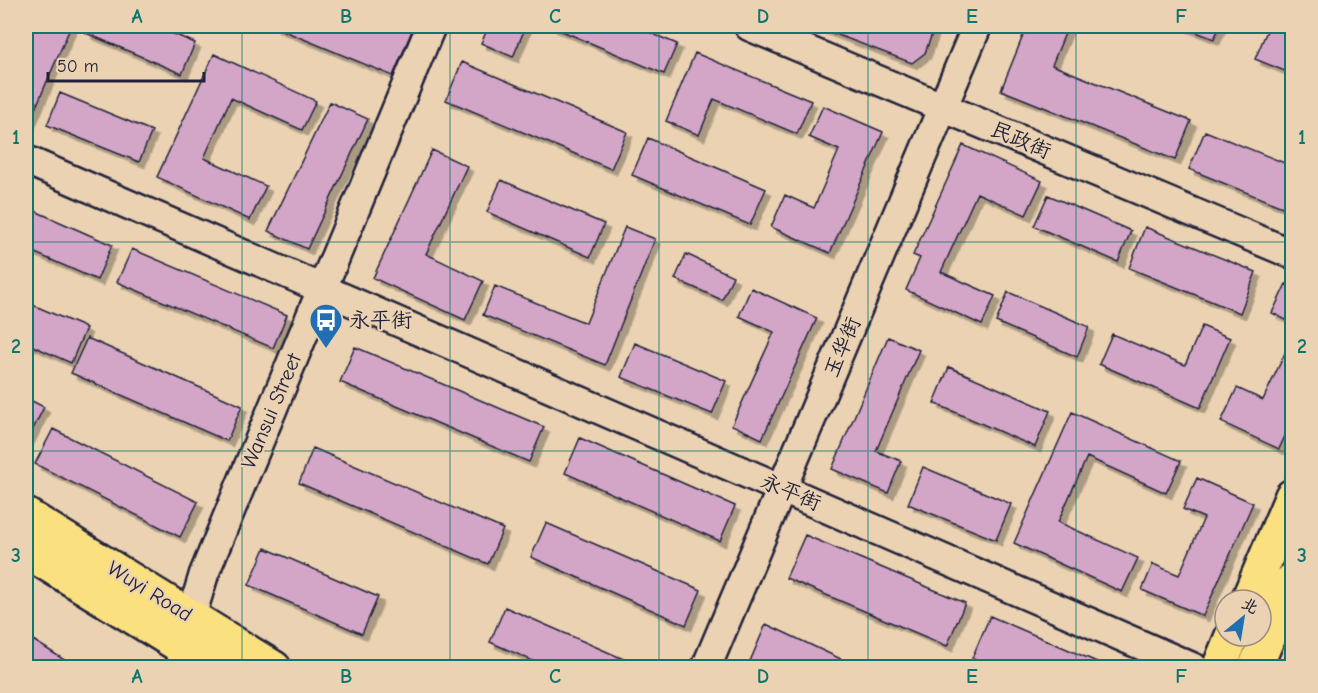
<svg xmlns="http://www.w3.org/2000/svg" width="1318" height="693" font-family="'Comic Neue','LXGW WenKai TC',sans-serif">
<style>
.building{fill:#d3a6c8;stroke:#22223b;stroke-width:1.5;filter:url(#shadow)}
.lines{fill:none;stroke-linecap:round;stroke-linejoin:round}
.minor-casing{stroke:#22223b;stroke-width:33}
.major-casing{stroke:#22223b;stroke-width:38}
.minor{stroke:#ead2b2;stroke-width:28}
.major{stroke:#fbe080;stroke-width:33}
.grid{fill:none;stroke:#0f766e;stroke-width:1.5;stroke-opacity:0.55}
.labels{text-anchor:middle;stroke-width:4.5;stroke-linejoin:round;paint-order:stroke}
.street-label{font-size:21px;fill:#22223b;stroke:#ead2b2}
.poi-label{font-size:21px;fill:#22223b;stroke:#ead2b2;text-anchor:start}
.neatline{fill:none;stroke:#0f766e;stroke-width:2}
.grid-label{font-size:20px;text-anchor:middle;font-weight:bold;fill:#0f766e}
</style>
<defs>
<filter id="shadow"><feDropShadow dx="5.5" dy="5.5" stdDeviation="0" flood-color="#0004"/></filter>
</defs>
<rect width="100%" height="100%" fill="#ead2b2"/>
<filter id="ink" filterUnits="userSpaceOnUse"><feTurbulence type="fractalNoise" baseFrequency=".0167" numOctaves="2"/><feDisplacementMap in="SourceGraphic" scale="12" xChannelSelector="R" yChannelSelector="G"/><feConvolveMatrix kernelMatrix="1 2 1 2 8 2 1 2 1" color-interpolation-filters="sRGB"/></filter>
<g filter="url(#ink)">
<!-- building -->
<path class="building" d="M26,26H71L26,130Z
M89,26H155L195,43L182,74L86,33Z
M272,26H364L375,30L376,26H414L393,76Z
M489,26H526L513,57L481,43Z
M550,26H634L677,44L664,74Z
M814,26H935L925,53L912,63Z
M1027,26H1068L1052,65L1191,121L1175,160L1001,90Z
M1181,26H1220L1214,39Z
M1269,26H1292V74L1255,59Z
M695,53L811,101L797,134L714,99L699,135L666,121Z
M214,54L316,101L302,130L231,98L204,158L266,186L250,220L157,177Z
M462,62L627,132L611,169L446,100Z
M60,93L152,131L139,162L47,125Z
M330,102L368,119L307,249L268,231Z
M823,106L883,132L830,253L771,227L785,195L814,208L839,150L809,137Z
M1205,131L1292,166V211L1189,169Z
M648,138L766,189L750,225L632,175Z
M963,145L1042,181L1026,215L977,193L941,272L995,296L982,325L906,290L920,258L913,255Z
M432,150L467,166L426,254L483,281L465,320L373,278Z
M501,180L604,224L590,257L487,212Z
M1048,195L1131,231L1118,262L1034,226Z
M26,207L112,245L97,280L26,249Z
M625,227L655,239L605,365L483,315L495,286L586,323Z
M1145,227L1256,272L1240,313L1129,268Z
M132,249L287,315L273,348L117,282Z
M686,254L733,276L722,300L675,279Z
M1286,284L1292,287V323L1272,313Z
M751,288L817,318L762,439L732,425L774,332L739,316Z
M1008,292L1089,327L1077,357L996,322Z
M26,302L86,328L71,363L26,343Z
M1202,326L1230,338L1200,408L1099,364L1112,334L1185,365Z
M888,337L919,350L876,451L901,461L888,493L832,469Z
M87,338L242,406L227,441L71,373Z
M1292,338V421L1279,449L1221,422L1237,388L1263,400Z
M635,343L726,381L712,414L621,377Z
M355,347L544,427L529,462L340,382Z
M949,367L1050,411L1035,447L934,403Z
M26,398L44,407L26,443Z
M1072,412L1181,461L1166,493L1087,457L1058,522L1138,558L1122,592L1014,543Z
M53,429L198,502L180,537L35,464Z
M580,438L735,506L720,541L565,473Z
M313,448L503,529L488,564L299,483Z
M923,467L1011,504L996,540L908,504Z
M1197,478L1253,503L1203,616L1142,590L1153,564L1179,575L1204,518L1183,509Z
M546,523L701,590L686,625L531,557Z
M805,535L965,603L947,646L786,578Z
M265,548L378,597L362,634L249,585Z
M505,607L644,668H549L490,642Z
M990,616L1111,668H995L972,658Z
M766,624L860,668H751L748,666Z
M33,640L77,668H26V651Z"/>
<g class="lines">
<defs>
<path id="minor" d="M749,26L1292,254
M26,160L1194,668
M182,668V647L204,574L431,26
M706,668L977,26"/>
<path id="major" d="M26,515L274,668
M26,551L216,668
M1248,600L1292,496
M1219,668L1232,636
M1255,668L1292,580"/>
</defs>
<!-- minor casing -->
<use href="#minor" class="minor-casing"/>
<!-- major casing -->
<use href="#major" class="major-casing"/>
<!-- minor -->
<use href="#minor" class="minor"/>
<!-- major -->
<use href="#major" class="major"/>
</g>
</g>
<!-- grid -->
<path class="grid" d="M242,26V668M450,26V668M659,26V668M868,26V668M1076,26V668M26,242H1292M26,451H1292"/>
<!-- icons -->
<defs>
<symbol id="bus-pin" viewBox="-11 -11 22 30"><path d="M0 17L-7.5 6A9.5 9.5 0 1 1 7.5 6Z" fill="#1f6fb2" stroke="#ead2b2"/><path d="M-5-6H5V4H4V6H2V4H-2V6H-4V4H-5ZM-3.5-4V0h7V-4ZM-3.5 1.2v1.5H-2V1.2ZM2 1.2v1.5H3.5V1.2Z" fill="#fff"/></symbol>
</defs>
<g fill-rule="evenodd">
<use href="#bus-pin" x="307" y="301" width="38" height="52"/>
</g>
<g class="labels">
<!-- street labels -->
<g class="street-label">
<text transform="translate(1021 140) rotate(23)" y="7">民政街</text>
<text transform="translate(842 347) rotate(-67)" y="7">玉华街</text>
<text transform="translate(271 411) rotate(-67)" y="7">Wansui Street</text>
<text transform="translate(791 492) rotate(23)" y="7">永平街</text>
<text transform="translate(150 591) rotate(32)" y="7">Wuyi Road</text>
</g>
<!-- poi labels -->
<g class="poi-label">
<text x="349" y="327">永平街</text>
</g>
</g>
<!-- margin -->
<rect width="1318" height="693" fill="none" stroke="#ead2b2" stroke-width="66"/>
<!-- north arrow -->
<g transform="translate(1243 618) rotate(30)"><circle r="28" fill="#ead2b2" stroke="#9a8c82" stroke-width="1.5"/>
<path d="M0-4.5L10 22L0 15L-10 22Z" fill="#1f6fb2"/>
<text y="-9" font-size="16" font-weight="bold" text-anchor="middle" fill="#22223b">北</text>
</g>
<!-- scale -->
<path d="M48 72v9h156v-9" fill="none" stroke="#22223b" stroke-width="3"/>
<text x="57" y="72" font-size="18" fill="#22223b" stroke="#ead2b2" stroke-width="4.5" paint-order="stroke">50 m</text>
<rect x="33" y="33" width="1252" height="627" class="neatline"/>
<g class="grid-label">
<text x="137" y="23">A</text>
<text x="346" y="23">B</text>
<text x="555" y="23">C</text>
<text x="763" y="23">D</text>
<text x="972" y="23">E</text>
<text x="1181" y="23">F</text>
<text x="16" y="144">1</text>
<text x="1302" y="144">1</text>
<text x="16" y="353">2</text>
<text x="1302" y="353">2</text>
<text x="16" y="562">3</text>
<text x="1302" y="562">3</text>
<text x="137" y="683">A</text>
<text x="346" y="683">B</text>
<text x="555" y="683">C</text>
<text x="763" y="683">D</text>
<text x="972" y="683">E</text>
<text x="1181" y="683">F</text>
</g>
</svg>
